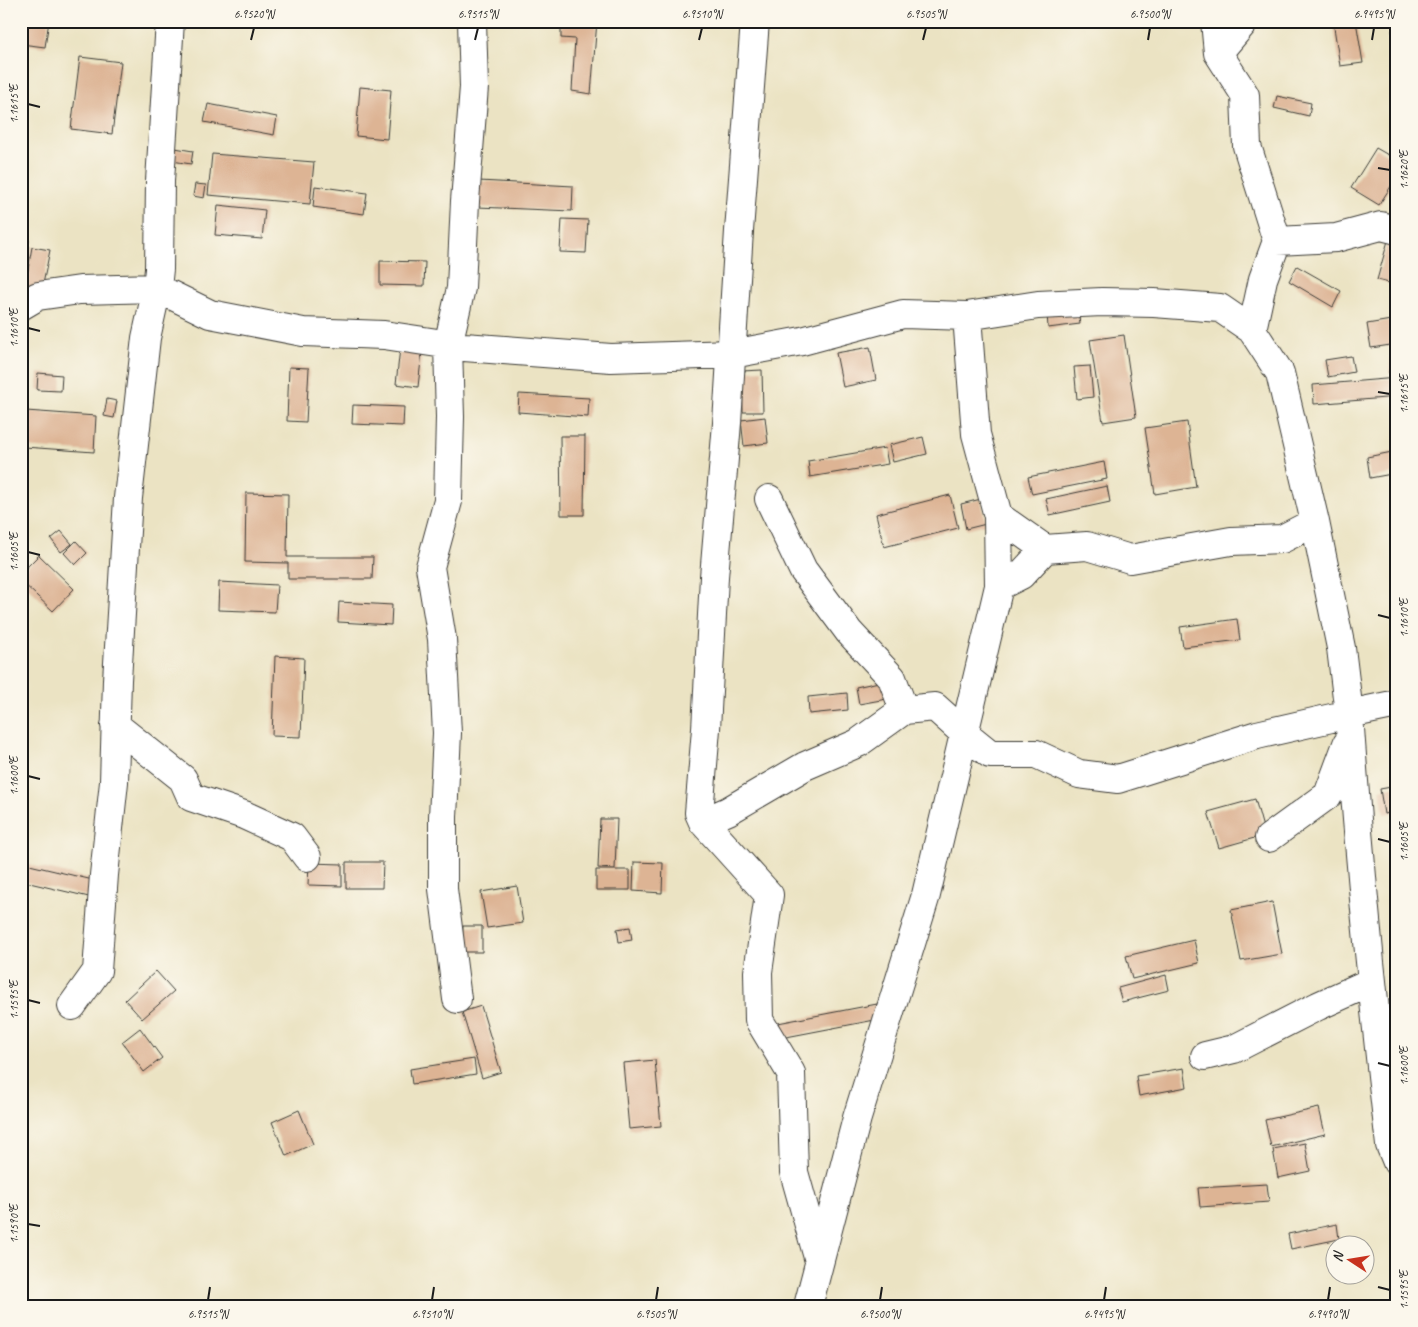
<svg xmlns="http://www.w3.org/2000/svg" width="1418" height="1327" font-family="Caveat,sans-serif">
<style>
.building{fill:#ddb494}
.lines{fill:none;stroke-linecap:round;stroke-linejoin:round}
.minor-casing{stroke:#3b3a35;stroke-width:30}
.minor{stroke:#fff;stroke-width:28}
.ticks{fill:none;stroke:#1c1c1c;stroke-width:2}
.neatline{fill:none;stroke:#1c1c1c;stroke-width:2}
.ticks-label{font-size:12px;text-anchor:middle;fill:#1c1c1c}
</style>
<rect width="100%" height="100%" fill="#fbf7ec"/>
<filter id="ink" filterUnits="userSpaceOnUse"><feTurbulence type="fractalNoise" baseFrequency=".02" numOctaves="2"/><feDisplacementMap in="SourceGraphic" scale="10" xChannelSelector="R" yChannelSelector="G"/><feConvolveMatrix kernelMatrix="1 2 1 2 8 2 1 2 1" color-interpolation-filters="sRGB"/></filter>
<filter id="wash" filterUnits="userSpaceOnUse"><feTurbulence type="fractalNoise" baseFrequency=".0096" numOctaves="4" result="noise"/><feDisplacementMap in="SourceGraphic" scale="20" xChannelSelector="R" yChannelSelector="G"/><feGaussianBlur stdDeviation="1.12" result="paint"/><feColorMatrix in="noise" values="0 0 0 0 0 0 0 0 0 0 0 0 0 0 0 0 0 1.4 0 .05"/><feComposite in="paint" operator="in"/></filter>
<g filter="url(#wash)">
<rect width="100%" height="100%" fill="#ebe3c3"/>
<g id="blocks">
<!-- building -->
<path class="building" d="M25,21H49L45,47L21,44Z
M561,21H597L591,94L572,91L575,39L561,38Z
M1333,21H1356L1363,63L1340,66Z
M1397,29V55H1396L1392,30Z
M80,57L121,62L112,134L71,129Z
M360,87L391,90L387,139L356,136Z
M1277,96L1311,103L1309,116L1274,108Z
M208,104L277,117L274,135L204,122Z
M175,148L193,151L191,164L172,161Z
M1376,148L1397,160V177L1379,205L1351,188Z
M212,154L314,162L310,204L208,195Z
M479,181L573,186L572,211L477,207Z
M195,184L206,185L204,198L193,196Z
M315,186L367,193L364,214L313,207Z
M218,205L265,210L262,239L215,235Z
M562,219L588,220L586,253L560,252Z
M1389,237L1397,239V285L1377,280Z
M21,239L29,240L26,261L21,260Z
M32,247L50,250L42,289L25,286Z
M380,261L425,262L424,286L380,285Z
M1297,266L1341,291L1333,307L1289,281Z
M1078,308L1080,324L1048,328L1047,313Z
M1397,319V344L1371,348L1367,324Z
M1124,335L1136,417L1103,422L1090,340Z
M870,347L876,380L843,387L836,353Z
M400,348L422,351L418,387L396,384Z
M1351,356L1354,372L1328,377L1325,360Z
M1391,357L1397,358V374L1389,373Z
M1090,366L1093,397L1077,399L1074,367Z
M289,367L309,368L306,422L287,421Z
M21,369H27L26,385H21Z
M762,370L763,412H743L742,371Z
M38,373L62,375L61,391L37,390Z
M1397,378V397L1314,404L1313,385Z
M519,394L589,398L588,417L518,412Z
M107,399L117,401L114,418L104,416Z
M353,405L404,407L403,426L352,424Z
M26,411L96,416L94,452L24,447Z
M765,417L768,443L744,446L741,420Z
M1187,422L1196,487L1155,494L1145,428Z
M560,436H585L584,515H561Z
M923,437L927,454L893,462L889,445Z
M885,448L888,464L810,477L808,461Z
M1397,451V473L1370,478L1367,457Z
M1104,462L1107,479L1032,494L1028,477Z
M1107,486L1110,502L1050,515L1046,499Z
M246,493L288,494L287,557H373L372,579H288V563L245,562Z
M950,495L958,528L884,547L876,514Z
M981,499L986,524L966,529L961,504Z
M61,531L72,544L61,552L51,539Z
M76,541L87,553L75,565L64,553Z
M39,555L74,589L53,611L21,581V573Z
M219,582L277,585L275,612L218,610Z
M339,602L392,605L391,625L338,622Z
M1237,619L1240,640L1183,647L1180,627Z
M275,656L304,658L301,737L272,736Z
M888,680L892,698L859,704L856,687Z
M847,693L848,710L809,714L808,697Z
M1397,786V812L1384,814L1380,789Z
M1255,799L1265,835L1219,848L1208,812Z
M600,819H617L615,869L598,868Z
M346,862H383L382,888H346Z
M634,862L663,863L662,893L633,891Z
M21,863L93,880L89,897L21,881Z
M309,863L342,864V886L308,885Z
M596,870H630V890H596Z
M517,886L523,923L487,928L481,892Z
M1272,902L1282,954L1241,961L1231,910Z
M1397,924V937H1396L1393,925Z
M463,926H482V952H462Z
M630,927L632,940L619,942L617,929Z
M1194,940L1199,963L1132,979L1126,956Z
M156,971L174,991L142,1019L125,1000Z
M1166,975L1169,990L1122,1002L1118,988Z
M877,1004L880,1019L781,1038L778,1023Z
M481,1006L501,1072L482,1078L462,1012Z
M140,1028L162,1058L144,1072L122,1042Z
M474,1059L476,1074L412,1084L410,1069Z
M655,1060L661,1126L629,1129L623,1063Z
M1184,1068L1187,1087L1139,1096L1136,1076Z
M1319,1108L1325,1134L1271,1147L1265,1120Z
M299,1110L313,1144L286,1156L272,1122Z
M1305,1143L1310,1171L1278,1178L1273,1149Z
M1267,1184L1269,1202L1200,1207L1198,1188Z
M1337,1224L1339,1239L1291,1249L1288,1234Z"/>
</g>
</g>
<g filter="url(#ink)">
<use href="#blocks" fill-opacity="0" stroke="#3b3a35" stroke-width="1"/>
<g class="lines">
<defs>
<path id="minor" d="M755,21L739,231L727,423L714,577L706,729L699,813L703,822L769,895L758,972L759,1020L791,1073L794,1172L819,1261
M1218,53L1245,21
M1277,241L1336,238L1381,226L1397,230
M21,306L38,296L80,290L157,288L159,269L160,181L170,21
M769,499L803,570L849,632L892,678L904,710
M998,516L1045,549
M999,586L1021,575L1045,549L1087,546L1130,559L1231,541L1282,539L1315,522
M1397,704L1349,714C1359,859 1373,1002 1390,1145L1397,1162
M115,725L183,779L191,797L244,815L292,837L307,857
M703,822L728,811L805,766L858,743L904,710L935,707L964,733L990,754H1036L1079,774L1118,779L1257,735L1349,714L1341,648L1315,522L1280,373L1252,330L1263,279L1277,241L1247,146L1245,95L1218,53L1215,21
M1269,838L1328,795L1347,744
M457,999L443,889V817L447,733L442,639L430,567L448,501L450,417L448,345L461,288L465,201L474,87L472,21
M72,1006L97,971L104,875L114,782L117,680L128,498L146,338L157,288L210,314L303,332L384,335L464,347L611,358L732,354L802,341L903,314L967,316L1038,305L1102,302L1154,303L1220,308L1252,330
M1205,1056L1234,1049L1318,1006L1371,982
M808,1306L857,1118L926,895L999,586L998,516L976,434L967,316"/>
</defs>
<!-- minor casing -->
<use href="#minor" class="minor-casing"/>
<!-- minor -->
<use href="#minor" class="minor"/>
</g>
</g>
<!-- ticks -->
<path class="ticks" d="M251,40L254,28M475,40L478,28M699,40L702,28M923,40L926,28M1148,40L1150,28M1372,40L1374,28M28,104L40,107M1378,168L1390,170M28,328L40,331M1378,392L1390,394M28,552L40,555M1378,615L1390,618M28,776L40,779M1378,839L1390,842M28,1000L40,1003M1378,1063L1390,1066M28,1224L40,1226M1378,1287L1390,1290M208,1300L210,1287M432,1300L434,1287M656,1300L658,1287M880,1300L882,1287M1104,1300L1106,1287M1328,1300L1330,1287"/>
<!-- margin -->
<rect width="1418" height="1327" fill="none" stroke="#fbf7ec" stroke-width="55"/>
<!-- north arrow -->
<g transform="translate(1350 1260) rotate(282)"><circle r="24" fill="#fbf7ec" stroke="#a29f99"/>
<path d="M0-4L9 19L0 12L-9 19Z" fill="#c8321e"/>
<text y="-8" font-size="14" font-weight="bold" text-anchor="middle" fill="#1c1c1c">N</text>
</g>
<rect x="28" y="28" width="1362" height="1272" class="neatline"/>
<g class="ticks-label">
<text x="254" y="18">6.9520°N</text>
<text x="478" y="18">6.9515°N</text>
<text x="702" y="18">6.9510°N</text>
<text x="926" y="18">6.9505°N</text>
<text x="1150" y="18">6.9500°N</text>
<text x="1374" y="18">6.9495°N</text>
<text transform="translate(14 104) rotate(-90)" y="4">1.1615°E</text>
<text transform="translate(1404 170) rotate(-90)" y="4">1.1620°E</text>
<text transform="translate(14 328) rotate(-90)" y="4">1.1610°E</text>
<text transform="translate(1404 394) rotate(-90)" y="4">1.1615°E</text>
<text transform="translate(14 552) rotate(-90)" y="4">1.1605°E</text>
<text transform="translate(1404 618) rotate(-90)" y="4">1.1610°E</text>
<text transform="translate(14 776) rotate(-90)" y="4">1.1600°E</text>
<text transform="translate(1404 842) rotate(-90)" y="4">1.1605°E</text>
<text transform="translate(14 1000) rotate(-90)" y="4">1.1595°E</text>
<text transform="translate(1404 1066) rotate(-90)" y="4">1.1600°E</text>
<text transform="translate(14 1224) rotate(-90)" y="4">1.1590°E</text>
<text transform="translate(1404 1290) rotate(-90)" y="4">1.1595°E</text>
<text x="208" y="1318">6.9515°N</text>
<text x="432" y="1318">6.9510°N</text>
<text x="656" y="1318">6.9505°N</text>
<text x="880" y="1318">6.9500°N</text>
<text x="1104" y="1318">6.9495°N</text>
<text x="1328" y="1318">6.9490°N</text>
</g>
</svg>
